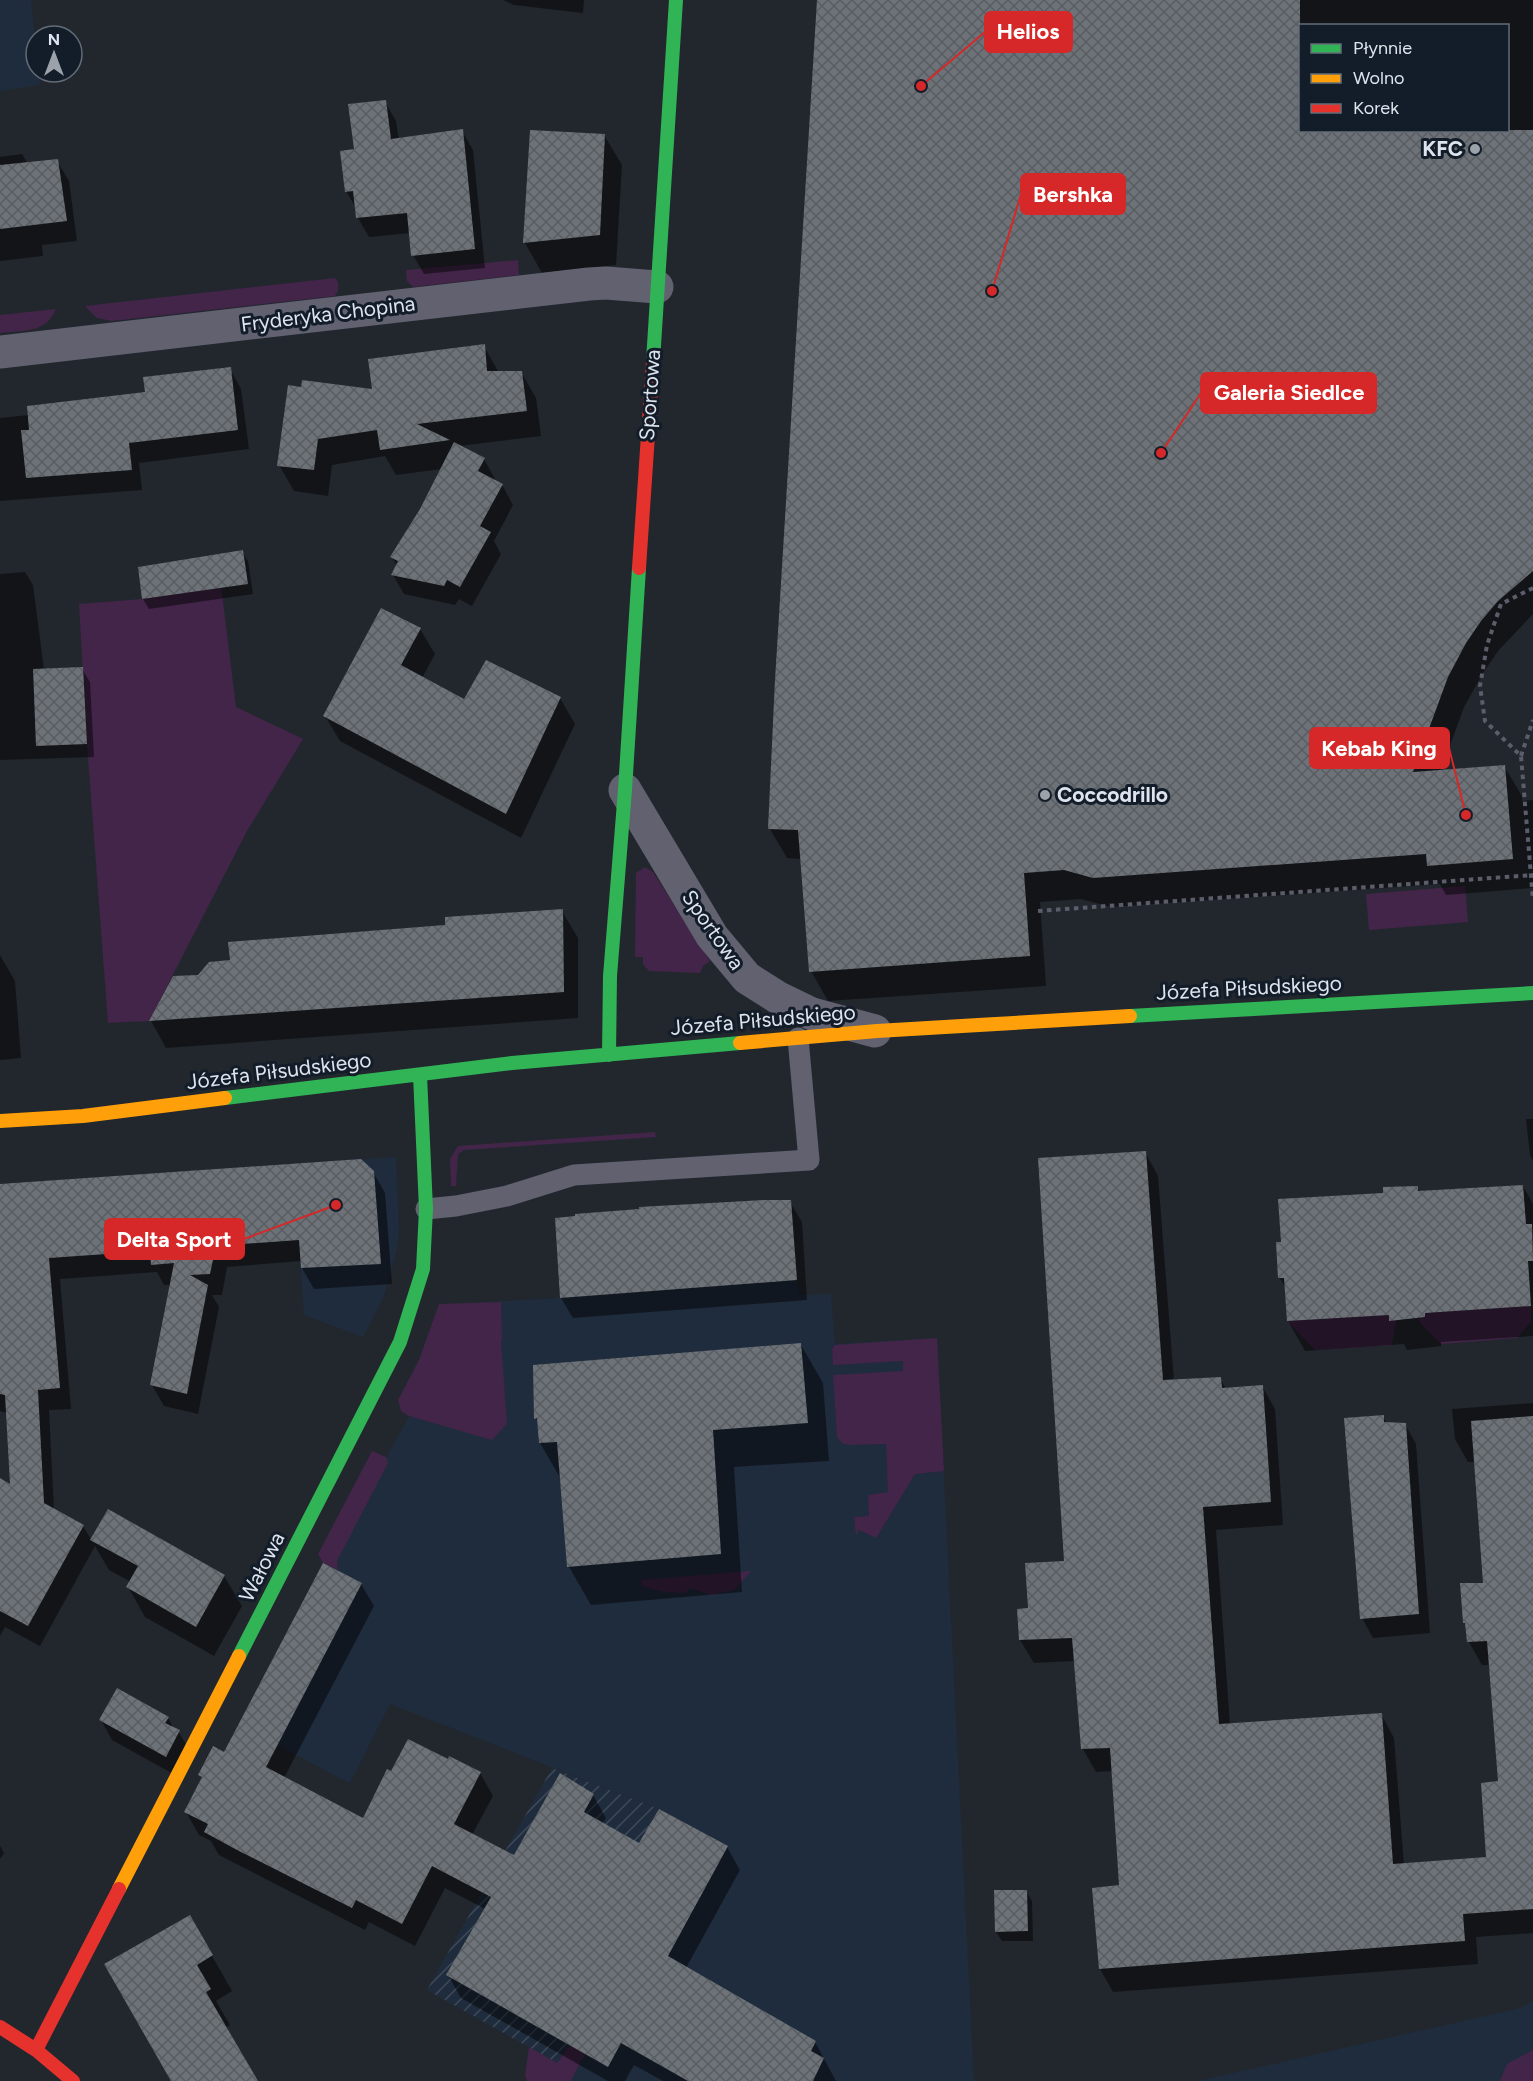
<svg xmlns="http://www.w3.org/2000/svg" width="1533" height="2081" font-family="Figtree,sans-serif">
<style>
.built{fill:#1f2c3d}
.industrial{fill:url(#industrial-furrows)}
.grass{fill:#422549}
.shadow{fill:#0007;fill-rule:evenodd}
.building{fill:url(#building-cross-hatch)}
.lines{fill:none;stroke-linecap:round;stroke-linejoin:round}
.path{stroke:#5c5d6a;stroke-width:4;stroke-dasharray:4.5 4.5;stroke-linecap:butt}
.lane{stroke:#616170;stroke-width:21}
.street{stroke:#616170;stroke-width:33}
.fast{stroke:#30b455;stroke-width:14}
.slow{stroke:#ff9f0a;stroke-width:14}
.jam{stroke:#e5322d;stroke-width:14}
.poi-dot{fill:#9ca2aa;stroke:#121d29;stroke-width:2}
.labels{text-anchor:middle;stroke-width:6;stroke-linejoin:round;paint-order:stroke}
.poi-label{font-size:21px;font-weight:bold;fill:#dde4ed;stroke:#121d29;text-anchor:end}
.street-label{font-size:21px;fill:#dde4ed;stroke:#121d29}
.leader{fill:none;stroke:#d62828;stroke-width:2}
.callout-dot{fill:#d62828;stroke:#121d29;stroke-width:2}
.callout{fill:#d62828;stroke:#d62828;stroke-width:2}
.callout-label{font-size:22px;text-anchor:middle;font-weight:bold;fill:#fff}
</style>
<defs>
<pattern id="industrial-furrows" width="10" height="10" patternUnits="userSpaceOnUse" patternTransform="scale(1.5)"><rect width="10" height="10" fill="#1f2c3d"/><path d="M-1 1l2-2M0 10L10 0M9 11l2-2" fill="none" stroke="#3f4a59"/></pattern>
<pattern id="building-cross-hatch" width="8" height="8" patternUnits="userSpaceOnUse" patternTransform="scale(1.5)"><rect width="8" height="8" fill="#6c7277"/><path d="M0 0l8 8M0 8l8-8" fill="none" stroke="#595d61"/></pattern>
</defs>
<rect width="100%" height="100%" fill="#22272e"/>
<!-- built -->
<path class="built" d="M0,0H31L36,48V72H39L40,85L0,91Z
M396,1157L399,1230L397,1249L384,1296L363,1337L304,1315L293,1164Z
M797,1280L800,1295L831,1294L835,1344L937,1338L974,2081H571L613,2001L659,1809L390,1704L350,1783L238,1725L323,1563L328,1565L409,1416L455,1304L560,1298Z
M1533,2001V2081H1198L1521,2008Z"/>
<!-- industrial -->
<path class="industrial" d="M552,1768L659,1809L613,2001L575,2073L427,1990Z"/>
<!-- grass -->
<path class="grass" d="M518,260L519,275L413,287L407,281L406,270Z
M335,278C340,282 339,291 335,296L112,321L97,318L85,306Z
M56,309C46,334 23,330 0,333V315Z
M221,585L236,707L303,739L247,831L149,1021L108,1023L87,744L79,604L142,599Z
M645,867L653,872L710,961L703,966L700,973L649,971L643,964V957H635L636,873Z
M1465,886L1468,922L1369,930L1366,894Z
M655,1132L656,1137L464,1150L458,1154L456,1186H451L450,1159L458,1146Z
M501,1302L502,1340L501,1341L507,1424L492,1440L409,1416L401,1411L398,1400L419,1360L439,1304Z
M1531,1306V1322L1517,1338L1441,1344L1420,1323L1419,1318H1425V1313Z
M1389,1315V1320H1396L1392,1345L1315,1350L1287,1321Z
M937,1338L944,1471L915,1474L876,1538L859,1530L856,1536L854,1517L869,1516L868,1495L888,1492L886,1444L847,1445L842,1443L837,1437L833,1375L903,1371V1361L833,1365L832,1349L835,1345Z
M372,1451L386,1457L388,1463L337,1561L338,1570L323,1563L318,1554Z
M751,1571L734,1590L711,1595L690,1588L685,1593L663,1592L642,1586L641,1580Z
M570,2045L585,2053L571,2081H527L525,2076L529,2047L557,2063Z
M1533,2050V2081H1500L1507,2064Z"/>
<!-- shadow -->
<path class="shadow" d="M503,0H584L583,13L514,5Z
M819,0H1533V614L1498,651L1483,673L1464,707L1441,771L1504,766L1522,796V801L1533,800V888L1446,895L1440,884L1111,907L1081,899L1040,902L1046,986L828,1001L811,971L801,859L787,858L770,829ZM1300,26H1508V130H1300Z
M385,102L396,121L399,140L462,131L473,150L485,268L424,274L413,255L410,233L369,237L358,218L357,210L346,191L356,151Z
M531,132L604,135L622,165L616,265L542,273L525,243Z
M22,154L28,164L57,161L69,181L77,241L42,245L43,256L0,261V157Z
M484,346L499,373L521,372L536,398L541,436L459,446L484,459L495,479L494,481L502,485L513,505L494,541L501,554L472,606L459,599L455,605L404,594L393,575L397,566L392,557L421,509L442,469L396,475L385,456L332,465L328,496L294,491L279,465L374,391Z
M230,369L241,389L249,449L139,463L142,490L0,501V418L29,415L146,394Z
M242,552L248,561L253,594L149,609L143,599L139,568Z
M25,572L33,585L44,670L82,669L90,682L94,757L0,760V574Z
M420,629L435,654L422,678L465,701L560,698L575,724L521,838L340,741L325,716Z
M562,911L578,938V1018L166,1048L151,1021L174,978L199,977L447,926Z
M0,955L15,981L21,1058L0,1060Z
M1526,1119H1533V1161L1530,1155Z
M1145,1152L1158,1176L1174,1381L1220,1378L1226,1389L1262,1386L1275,1409L1283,1525L1216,1530L1230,1725L1381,1714L1394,1738L1404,1865L1488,1859L1499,1783L1491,1665H1482L1469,1642L1467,1628L1464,1623L1485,1584L1476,1462H1468L1455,1439L1452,1409L1533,1403V1933L1476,1937L1478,1964L1113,1992L1100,1969L1121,1887L1113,1771L1096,1772L1083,1749L1076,1661L1034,1663L1020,1640L1019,1610L1029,1609L1066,1563Z
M373,1172L385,1193L392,1284L314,1289L302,1268V1261L227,1267L222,1295H212L219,1307L198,1414L164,1406L152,1385L171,1285H164L157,1272L60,1279L71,1409L49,1410L54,1510L83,1526L92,1541L108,1511L224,1576L242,1606L214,1656L145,1617L128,1587L131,1582L109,1570L95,1546L40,1646L5,1627L0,1636V1483L12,1488L7,1413L0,1411V1186Z
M1523,1186L1533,1204V1336L1441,1342V1346L1407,1350L1404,1344L1305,1351L1288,1321L1286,1288L1279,1277L1385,1195L1417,1188L1420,1192Z
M790,1202L802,1222L807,1300L573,1318L561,1298Z
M801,1345L823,1383L829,1461L734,1467L742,1592L591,1605L569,1567L562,1481L540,1443L539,1423L536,1418L534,1366Z
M1383,1417L1387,1424H1405L1416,1444L1430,1633L1373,1638L1362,1618Z
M361,1584L374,1606L284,1778L364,1820L392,1773L448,1761L480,1773L493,1796L472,1835L515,1857L593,1795L606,1818L602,1824L640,1845L727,1847L740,1870L686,1968L815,2042L836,2081H663L634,2065L625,2081H608L461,1998L448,1975L485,1909L445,1888L415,1946L369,1922L365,1930L219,1855L211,1841L199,1835L186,1812L203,1780L200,1775L225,1754Z
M168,1718L174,1729L178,1731L190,1751L177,1776L112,1740L101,1720Z
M0,1846L4,1853L0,1859Z
M1026,1891L1032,1901L1033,1941H1002L996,1932Z
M190,1917L232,1991L216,2001L230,2025L225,2028L256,2081H173Z"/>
<!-- building -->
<path class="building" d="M817,0H1300V130H1533V571L1498,601L1481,621L1466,643L1448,677L1413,772L1505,765L1513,859L1427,866L1426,854L1093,878L1064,870L1024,873L1030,956L809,972L798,830L768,829L775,680Z
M386,100L391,139L463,129L475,249L411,256L407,213L356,218L353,191L345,192L340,151L354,149L348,104Z
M530,130L605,134L600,235L523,243Z
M58,159L67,221L0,229V165Z
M485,344L487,371H522L527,411L417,424L450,440L380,450L377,430L318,439L314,470L277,466L288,385L301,387L302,380L372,389L368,359Z
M231,367L238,430L129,443L132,470L26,478L21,430H29L27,406L145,392L143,377Z
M454,442L485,458L478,471L503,484L480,526L491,532L460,587L447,580L444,586L391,575L398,561L390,557L420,509Z
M243,550L248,584L142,599L138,567Z
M381,608L421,628L401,665L464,699L486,660L561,697L506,814L323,716Z
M83,667L87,744L36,746L33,669Z
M563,909L564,992L149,1021L173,976L198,975L209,962L230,960L228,942L445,925V917Z
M1146,1151L1163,1380L1221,1377L1222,1388L1263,1385L1271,1502L1203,1507L1219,1724L1382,1713L1393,1864L1486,1857L1481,1783L1498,1781L1487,1641L1467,1642L1465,1623H1463L1460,1583H1483L1471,1421L1533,1416V1909L1463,1914L1465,1941L1099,1969L1092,1888L1119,1885L1110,1748L1081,1749L1072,1638L1019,1640L1017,1609L1028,1608L1025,1563L1064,1561L1038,1158Z
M361,1159L374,1171L381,1264L301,1268L299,1240L216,1246L210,1274L190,1275L208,1285L187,1394L150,1385L174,1263L151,1265L150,1251L49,1258L60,1388L38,1390L44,1503L84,1525L28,1626L0,1611V1478L10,1484L5,1395L0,1394V1184Z
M1523,1185L1526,1224H1532L1533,1261H1528L1531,1306L1425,1313V1317L1389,1321V1315L1287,1321L1284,1278H1278L1276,1242H1281L1278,1199L1383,1193V1187L1418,1186V1191Z
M765,1200H791L797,1280L560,1298L555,1218L575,1216V1214L639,1209V1207Z
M801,1343L808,1423L713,1430L721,1554L567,1567L557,1442L539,1443L537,1418L534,1419L533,1365Z
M1384,1415V1422L1406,1423L1419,1614L1360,1619L1344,1418Z
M108,1509L225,1575L196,1627L126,1587L138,1566L90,1540Z
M323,1563L362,1583L266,1767L363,1818L387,1769L391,1771L408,1739L448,1759L449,1756L481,1772L454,1824L514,1855L560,1773L594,1794L584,1812L639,1843L659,1809L728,1846L668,1956L816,2041L811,2051L824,2058L813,2081H688L621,2043L608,2067L446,1975L491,1897L432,1866L402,1924L356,1900L352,1908L239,1851L204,1832L208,1824L184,1812L202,1777L198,1775L213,1746L224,1752Z
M117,1688L169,1717L165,1723L180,1730L166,1757L99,1720Z
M994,1890H1027L1028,1931L995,1932Z
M190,1915L213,1955L197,1965L211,1989L206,1992L258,2081H171L104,1964Z"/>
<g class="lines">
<!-- path -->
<path class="path" d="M1533,588L1501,604L1487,645L1480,686L1485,721L1521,756L1533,900
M1521,756L1533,720
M1038,911L1533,875"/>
<!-- lane -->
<path class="lane" d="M426,1209L456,1206L507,1196L574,1175L809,1160L798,1038"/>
<!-- street -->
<path class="street" d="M0,352L589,284L606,283L657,287
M625,790L712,936L747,978L777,997L812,1014L875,1031"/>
<!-- fast -->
<path class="fast" d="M653,361L676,0
M1130,1016L1533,993
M609,1055L610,976L625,790L639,568
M225,1098L512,1063L740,1043
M239,1656L400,1342L423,1269L426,1209L420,1075"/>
<!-- slow -->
<path class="slow" d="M740,1043L877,1031L1130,1016
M0,1121L83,1116L225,1098
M119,1889L239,1656"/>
<!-- jam -->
<path class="jam" d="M639,568L653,361
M0,2027L36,2050L73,2081
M36,2050L119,1889"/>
</g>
<!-- markers -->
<g class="poi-dot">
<circle cx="1475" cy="149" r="6"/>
<circle cx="1045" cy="795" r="6"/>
</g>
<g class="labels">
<!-- poi labels -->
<g class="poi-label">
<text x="1463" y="156">KFC</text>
<text x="1057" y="802" text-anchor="start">Coccodrillo</text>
</g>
<!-- street labels -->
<g class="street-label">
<text transform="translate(328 314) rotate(-7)" y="7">Fryderyka Chopina</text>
<text transform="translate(650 395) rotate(-86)" y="7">Sportowa</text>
<text transform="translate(713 930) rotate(55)" y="7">Sportowa</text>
<text transform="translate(1249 988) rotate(-3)" y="7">Józefa Piłsudskiego</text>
<text transform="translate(763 1020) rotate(-5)" y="7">Józefa Piłsudskiego</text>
<text transform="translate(279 1071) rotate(-7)" y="7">Józefa Piłsudskiego</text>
<text transform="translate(262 1567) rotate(-63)" y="7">Wałowa</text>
</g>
</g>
<!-- callouts -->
<path class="leader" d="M921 86L985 32M992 291L1021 194M1161 453L1201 393M1466 815L1449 748M336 1205L244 1239"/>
<g class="callout-dot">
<circle cx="921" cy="86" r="6"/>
<circle cx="992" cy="291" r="6"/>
<circle cx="1161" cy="453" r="6"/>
<circle cx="1466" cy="815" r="6"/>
<circle cx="336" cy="1205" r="6"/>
</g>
<g class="callout">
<rect x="985" y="12" width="87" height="40" rx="6"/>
<rect x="1021" y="174" width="104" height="40" rx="6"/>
<rect x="1201" y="373" width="175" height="40" rx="6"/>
<rect x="1310" y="728" width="139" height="40" rx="6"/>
<rect x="105" y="1219" width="139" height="40" rx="6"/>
</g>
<g class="callout-label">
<text x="1028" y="39">Helios</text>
<text x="1073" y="202">Bershka</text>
<text x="1289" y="400">Galeria Siedlce</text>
<text x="1379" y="756">Kebab King</text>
<text x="174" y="1247">Delta Sport</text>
</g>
<!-- legend -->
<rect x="1299" y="24" width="210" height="108" fill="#121d29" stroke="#636d77" stroke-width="1.5"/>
<rect x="1311" y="44" width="30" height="9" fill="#30b455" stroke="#636d77" stroke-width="1.5"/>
<text x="1353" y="54" font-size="18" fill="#dde4ed">Płynnie</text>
<rect x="1311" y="74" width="30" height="9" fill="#ff9f0a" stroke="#636d77" stroke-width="1.5"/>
<text x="1353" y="84" font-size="18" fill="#dde4ed">Wolno</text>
<rect x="1311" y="104" width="30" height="9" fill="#e5322d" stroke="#636d77" stroke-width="1.5"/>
<text x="1353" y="114" font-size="18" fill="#dde4ed">Korek</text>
<!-- north arrow -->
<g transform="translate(54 54)"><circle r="28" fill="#121d29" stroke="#636d77" stroke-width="1.5"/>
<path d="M0-4.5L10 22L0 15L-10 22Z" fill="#9ca2aa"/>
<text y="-9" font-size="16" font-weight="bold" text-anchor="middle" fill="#dde4ed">N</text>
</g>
</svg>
